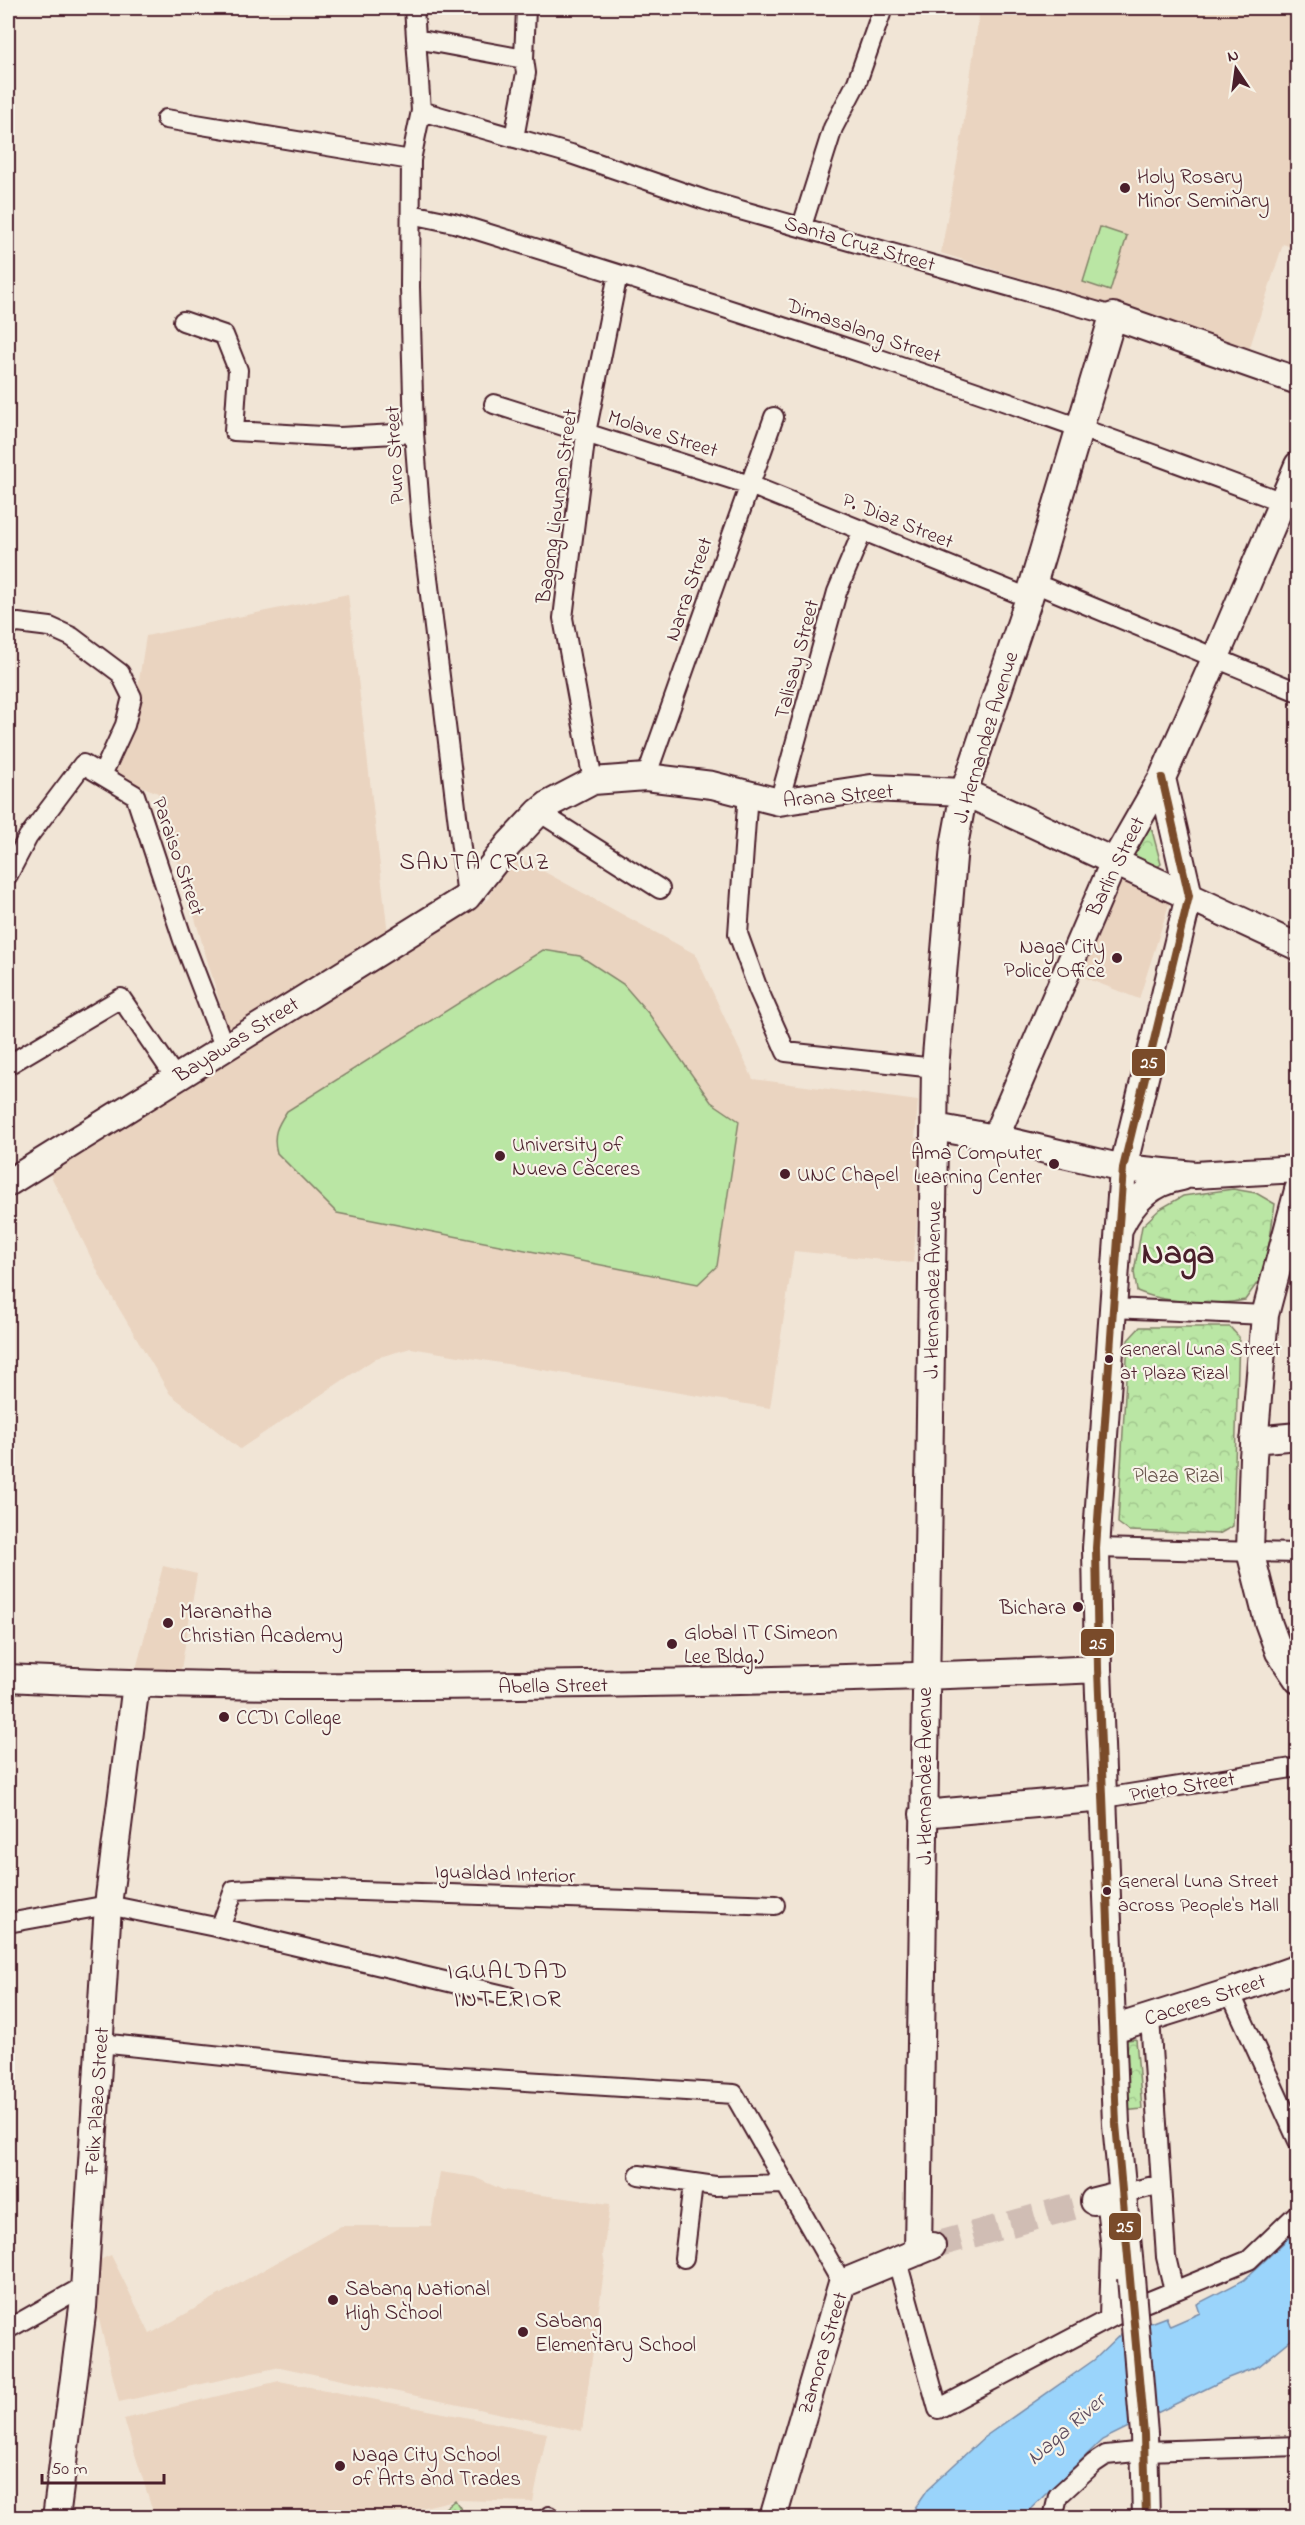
<svg xmlns="http://www.w3.org/2000/svg" width="1305" height="2525" font-family="'Indie Flower',sans-serif">
<style>
.built{fill:#ead4c0}
.grass{fill:#bae6a4;stroke:#828268;stroke-width:1.5}
.forest{fill:url(#forest-firs);stroke:#828268;stroke-width:1.5}
.park{fill:url(#park-crowns);stroke:#828268;stroke-width:1.5}
.water{fill:#9ad4fb;stroke:#7a8ca8;stroke-width:1.5}
.lines{fill:none;stroke-linecap:round;stroke-linejoin:round}
.secondary-tunnel{stroke:#d0bdb4;stroke-width:26;stroke-dasharray:26 13;stroke-linecap:butt}
.street-casing{stroke:#4a1f2b;stroke-width:22}
.secondary-casing{stroke:#4a1f2b;stroke-width:30}
.street{stroke:#f7f3e8;stroke-width:18}
.secondary{stroke:#f7f3e8;stroke-width:26}
.secondary-bridge-casing{stroke:#4a1f2b;stroke-width:30;stroke-linecap:butt}
.secondary-bridge{stroke:#f7f3e8;stroke-width:26}
.bus-1-casing{stroke:#f7f3e8;stroke-width:12}
.bus-1{stroke:#7a4b2a;stroke-width:8}
.poi-dot{fill:#4a1f2b;stroke:#f7f3e8;stroke-width:2}
.labels{text-anchor:middle;stroke-width:4.5;stroke-linejoin:round;paint-order:stroke}
.bus-label{font-size:20px;fill:#4a1f2b;stroke:#f7f3e8;text-anchor:start}
.poi-label{font-size:21px;fill:#4a1f2b;stroke:#f7f3e8;text-anchor:start}
.street-label{font-size:21px;fill:#4a1f2b;stroke:#f7f3e8}
.park-label{font-size:21px;fill:#665149;stroke:#f7f3e8}
.water-label{font-size:22px;font-style:italic;fill:#5e4c5f;stroke:#f7f3e8}
.quarter-label{font-size:24px;letter-spacing:1.5px;fill:#4a1f2b;stroke:#f7f3e8}
.town-label{font-size:33px;font-weight:bold;fill:#4a1f2b;stroke:#f7f3e8}
.line-badge{stroke:#f7f3e8;stroke-width:2}
.badge-label{font-size:16px;text-anchor:middle;font-weight:bold;fill:#fff}
</style>
<defs>
<pattern id="forest-firs" width="22" height="20" patternUnits="userSpaceOnUse" patternTransform="scale(1.5)"><rect width="22" height="20" fill="#bae6a4"/><path d="M5 1l3.5 6h-7zM16 11l3.5 6h-7z" fill="#a1c58d"/></pattern>
<pattern id="park-crowns" width="20" height="18" patternUnits="userSpaceOnUse" patternTransform="scale(1.5)"><rect width="20" height="18" fill="#bae6a4"/><path d="M2 6a3 3 0 1 1 6 0M12 15a3 3 0 1 1 6 0" fill="none" stroke="#a1c58d"/></pattern>
</defs>
<rect width="100%" height="100%" fill="#f1e5d6"/>
<filter id="ink" filterUnits="userSpaceOnUse"><feTurbulence type="fractalNoise" baseFrequency=".0167" numOctaves="2"/><feDisplacementMap in="SourceGraphic" scale="12" xChannelSelector="R" yChannelSelector="G"/><feConvolveMatrix kernelMatrix="1 2 1 2 8 2 1 2 1" color-interpolation-filters="sRGB"/></filter>
<g filter="url(#ink)">
<!-- built -->
<path class="built" d="M980,8H1297V243L1296,249L1283,244L1249,350L941,253L962,134Z
M348,594L388,934L229,1034L158,793L115,775L136,699L146,636Z
M510,853L695,954L753,1079L918,1101L915,1138L924,1139L913,1263L794,1251L770,1408L411,1348L376,1358L240,1449L170,1394L102,1280L50,1174L490,898L494,875Z
M1124,876L1171,898L1139,999L1078,975Z
M163,1566L197,1574L180,1675L135,1673Z
M440,2172L474,2177L503,2190L610,2204L603,2255L605,2264L582,2431L280,2367L119,2402L86,2266L111,2255L150,2334L341,2226H431Z
M279,2381L547,2433L533,2502L455,2500L377,2518H155L124,2419Z"/>
<!-- grass -->
<path class="grass" d="M1100,227L1127,236L1110,291L1083,282Z
M543,950L580,956L623,984L649,1014L711,1102L739,1121L717,1266L698,1284L337,1213L277,1153C272,1135 277,1126 287,1111Z"/>
<!-- forest -->
<path class="forest" d="M455,2500L466,2517H434Z"/>
<!-- park -->
<path class="park" d="M1150,823L1161,864L1155,869L1129,857Z
M1233,1189L1256,1193L1275,1204L1265,1272L1245,1300C1216,1306 1165,1303 1137,1291L1134,1272L1142,1226L1160,1209L1183,1196Z
M1140,1327H1230L1239,1337L1233,1526L1219,1534L1129,1531L1118,1523L1128,1340Z
M1136,2039L1142,2109L1123,2111L1118,2041Z"/>
<!-- water -->
<path class="water" d="M1297,2230V2335L1259,2366L1228,2378L1102,2440L1022,2517L908,2518L928,2489L983,2438L1094,2360L1121,2334L1166,2317L1170,2326L1200,2313L1197,2304L1244,2280Z"/>
<g class="lines">
<!-- secondary-tunnel -->
<path class="secondary-tunnel" d="M935,2245L1094,2201"/>
<defs>
<path id="street" d="M414,8L421,111L411,160L410,287L414,433L421,521L467,897
M416,39L524,59L526,8
M421,111L571,154L705,200L1113,316
M166,119L411,160
M514,138L526,73L524,59
M411,214L454,223C737,310 1020,402 1298,508
M802,226L833,128L857,82L883,8
M183,321L224,335L238,370L234,431L340,437L414,433
M494,404L750,485L1029,598
M1034,583L1298,692
M8,626L18,623L50,627L72,637L120,673L132,697L125,725L102,775
M646,777L774,417
M593,781L563,618L586,433L618,274
M748,792L738,934L758,989L786,1052L935,1068
M779,802L837,592L863,530
M539,812L660,889
M8,875L28,837L83,764L135,795L183,940L224,1046
M8,1065L121,998L175,1077
M1113,1308L1265,1315
M1096,1548L1298,1553
M1104,1798L1298,1767
M8,1923L108,1905L220,1928L508,1996
M220,1928L234,1890L272,1888L775,1905
M1230,1992L1298,2141
M1150,2018L1161,2184
M100,2043L365,2071L734,2094L842,2283
M639,2175L715,2186L785,2184
M1122,2194L1161,2184L1166,2257L1174,2291L1249,2260L1298,2213
M1105,2198L1111,2249L1109,2318
M684,2258L693,2184
M897,2261L938,2409L1120,2313L1174,2291
M8,2329L84,2286
M549,2518V2516
M1053,2518L1058,2496L1094,2463L1106,2455L1145,2451L1298,2446"/>
<path id="secondary" d="M935,1127L995,1138L1123,1168L1195,1175L1298,1169
M995,1138L1114,862L1162,778L1215,659L1298,465
M8,1183L467,897L509,844L539,812L549,804L593,781L646,777L712,785L779,802L871,788L964,792L1298,947
M1298,1190L1265,1315L1253,1457L1250,1551L1268,1622L1279,1652L1298,1680
M1120,1227C1133,1200 1152,1182 1182,1177
M1254,1440L1298,1436
M8,1678C219,1689 431,1687 643,1683C795,1680 946,1676 1098,1669
M923,1814L1104,1798
M1113,2029L1230,1992L1298,1968
M1094,2201L1122,2194
M918,2252L935,1068L954,846L964,792L1029,598L1113,316L1298,381
M1131,2278L1116,2124L1098,1669L1096,1548L1123,1168L1189,896L1162,778
M1144,2434L1146,2518
M56,2518L83,2307L108,1905L136,1684
M773,2518L842,2283L932,2246"/>
</defs>
<!-- street casing -->
<use href="#street" class="street-casing"/>
<!-- secondary casing -->
<use href="#secondary" class="secondary-casing"/>
<!-- street -->
<use href="#street" class="street"/>
<!-- secondary -->
<use href="#secondary" class="secondary"/>
<defs>
<path id="secondary-bridge" d="M1131,2278L1144,2434"/>
</defs>
<!-- secondary-bridge casing -->
<use href="#secondary-bridge" class="secondary-bridge-casing"/>
<!-- secondary-bridge -->
<use href="#secondary-bridge" class="secondary-bridge"/>
<defs>
<path id="bus-1" d="M1146,2518L1144,2434L1116,2124L1098,1669L1096,1548L1123,1168L1189,896L1162,778"/>
</defs>
<!-- bus-1 casing -->
<use href="#bus-1" class="bus-1-casing"/>
<!-- bus-1 -->
<use href="#bus-1" class="bus-1"/>
</g>
</g>
<!-- markers -->
<g class="poi-dot">
<circle cx="1125" cy="188" r="6"/>
<circle cx="1117" cy="958" r="6"/>
<circle cx="500" cy="1156" r="6"/>
<circle cx="1054" cy="1164" r="6"/>
<circle cx="785" cy="1174" r="6"/>
<circle cx="1109" cy="1359" r="5"/>
<circle cx="1078" cy="1607" r="6"/>
<circle cx="168" cy="1623" r="6"/>
<circle cx="672" cy="1644" r="6"/>
<circle cx="224" cy="1717" r="6"/>
<circle cx="1107" cy="1891" r="5"/>
<circle cx="333" cy="2300" r="6"/>
<circle cx="523" cy="2332" r="6"/>
<circle cx="340" cy="2466" r="6"/>
</g>
<g class="labels">
<!-- bus labels -->
<g class="bus-label">
<text x="1120" y="1355">General Luna Street<tspan x="1120" dy="24">at Plaza Rizal</tspan></text>
<text x="1118" y="1887">General Luna Street<tspan x="1118" dy="24">across People's Mall</tspan></text>
</g>
<!-- poi labels -->
<g class="poi-label">
<text x="1137" y="183">Holy Rosary<tspan x="1137" dy="24">Minor Seminary</tspan></text>
<text x="1105" y="953" text-anchor="end">Naga City<tspan x="1105" dy="24">Police Office</tspan></text>
<text x="512" y="1151">University of<tspan x="512" dy="24">Nueva Caceres</tspan></text>
<text x="1042" y="1159" text-anchor="end">Ama Computer<tspan x="1042" dy="24">Learning Center</tspan></text>
<text x="797" y="1181">UNC Chapel</text>
<text x="1066" y="1614" text-anchor="end">Bichara</text>
<text x="180" y="1618">Maranatha<tspan x="180" dy="24">Christian Academy</tspan></text>
<text x="684" y="1639">Global IT (Simeon<tspan x="684" dy="24">Lee Bldg.)</tspan></text>
<text x="236" y="1724">CCDI College</text>
<text x="345" y="2295">Sabang National<tspan x="345" dy="24">High School</tspan></text>
<text x="535" y="2327">Sabang<tspan x="535" dy="24">Elementary School</tspan></text>
<text x="352" y="2461">Naga City School<tspan x="352" dy="24">of Arts and Trades</tspan></text>
</g>
<!-- street labels -->
<g class="street-label">
<text transform="translate(860 243) rotate(16)" y="7">Santa Cruz Street</text>
<text transform="translate(864 330) rotate(19)" y="7">Dimasalang Street</text>
<text transform="translate(663 433) rotate(18)" y="7">Molave Street</text>
<text transform="translate(394 455) rotate(-93)" y="7">Puro Street</text>
<text transform="translate(556 506) rotate(-82)" y="7">Bagong Lipunan Street</text>
<text transform="translate(898 520) rotate(22)" y="7">P. Diaz Street</text>
<text transform="translate(688 589) rotate(-71)" y="7">Narra Street</text>
<text transform="translate(796 659) rotate(-75)" y="7">Talisay Street</text>
<text transform="translate(985 737) rotate(-73)" y="7">J. Hernandez Avenue</text>
<text transform="translate(838 795) rotate(-5)" y="7">Arana Street</text>
<text transform="translate(179 856) rotate(71)" y="7">Paraiso Street</text>
<text transform="translate(1115 866) rotate(-64)" y="7">Barlin Street</text>
<text transform="translate(236 1039) rotate(-32)" y="7">Bayawas Street</text>
<text transform="translate(932 1290) rotate(-89)" y="7">J. Hernandez Avenue</text>
<text transform="translate(553 1685) rotate(-1)" y="7">Abella Street</text>
<text transform="translate(924 1776) rotate(-90)" y="7">J. Hernandez Avenue</text>
<text transform="translate(1182 1786) rotate(-9)" y="7">Prieto Street</text>
<text transform="translate(505 1873) rotate(2)" y="7">Igualdad Interior</text>
<text transform="translate(1205 1999) rotate(-18)" y="7">Caceres Street</text>
<text transform="translate(96 2101) rotate(-86)" y="7">Felix Plazo Street</text>
<text transform="translate(822 2353) rotate(-73)" y="7">Zamora Street</text>
</g>
<!-- park labels -->
<g class="park-label">
<text x="1178" y="1482">Plaza Rizal</text>
</g>
<!-- water labels -->
<g class="water-label">
<text transform="translate(1065 2428) rotate(-41)" y="8">Naga River</text>
</g>
<!-- quarter labels -->
<g class="quarter-label">
<text x="475" y="869">SANTA CRUZ</text>
<text x="508" y="1978">IGUALDAD<tspan x="508" dy="28">INTERIOR</tspan></text>
</g>
<!-- town labels -->
<g class="town-label">
<text x="1178" y="1263">Naga</text>
</g>
</g>
<g class="line-badge">
<rect x="1131" y="1048" width="35" height="29" rx="6" fill="#7a4b2a"/>
<rect x="1080" y="1628" width="35" height="29" rx="6" fill="#7a4b2a"/>
<rect x="1108" y="2212" width="34" height="29" rx="6" fill="#7a4b2a"/>
</g>
<g class="badge-label">
<text x="1149" y="1068">25</text>
<text x="1098" y="1649">25</text>
<text x="1125" y="2232">25</text>
</g>
<!-- margin -->
<rect width="1305" height="2525" fill="none" stroke="#f7f3e8" stroke-width="30"/>
<rect x="15" y="15" width="1275" height="2495" fill="none" stroke="#4a1f2b" stroke-width="2" filter="url(#ink)"/>
<!-- north arrow -->
<g transform="translate(1236 69) rotate(347)" stroke="#f7f3e8" stroke-width="4.5" paint-order="stroke">
<path d="M0-4.5L10 22L0 15L-10 22Z" fill="#4a1f2b"/>
<text y="-9" font-size="16" font-weight="bold" text-anchor="middle" fill="#4a1f2b">N</text>
</g>
<!-- scale -->
<path d="M42 2474v9h122v-9" fill="none" stroke="#4a1f2b" stroke-width="3"/>
<text x="51" y="2474" font-size="18" fill="#4a1f2b" stroke="#f7f3e8" stroke-width="4.5" paint-order="stroke">50 m</text>
</svg>
